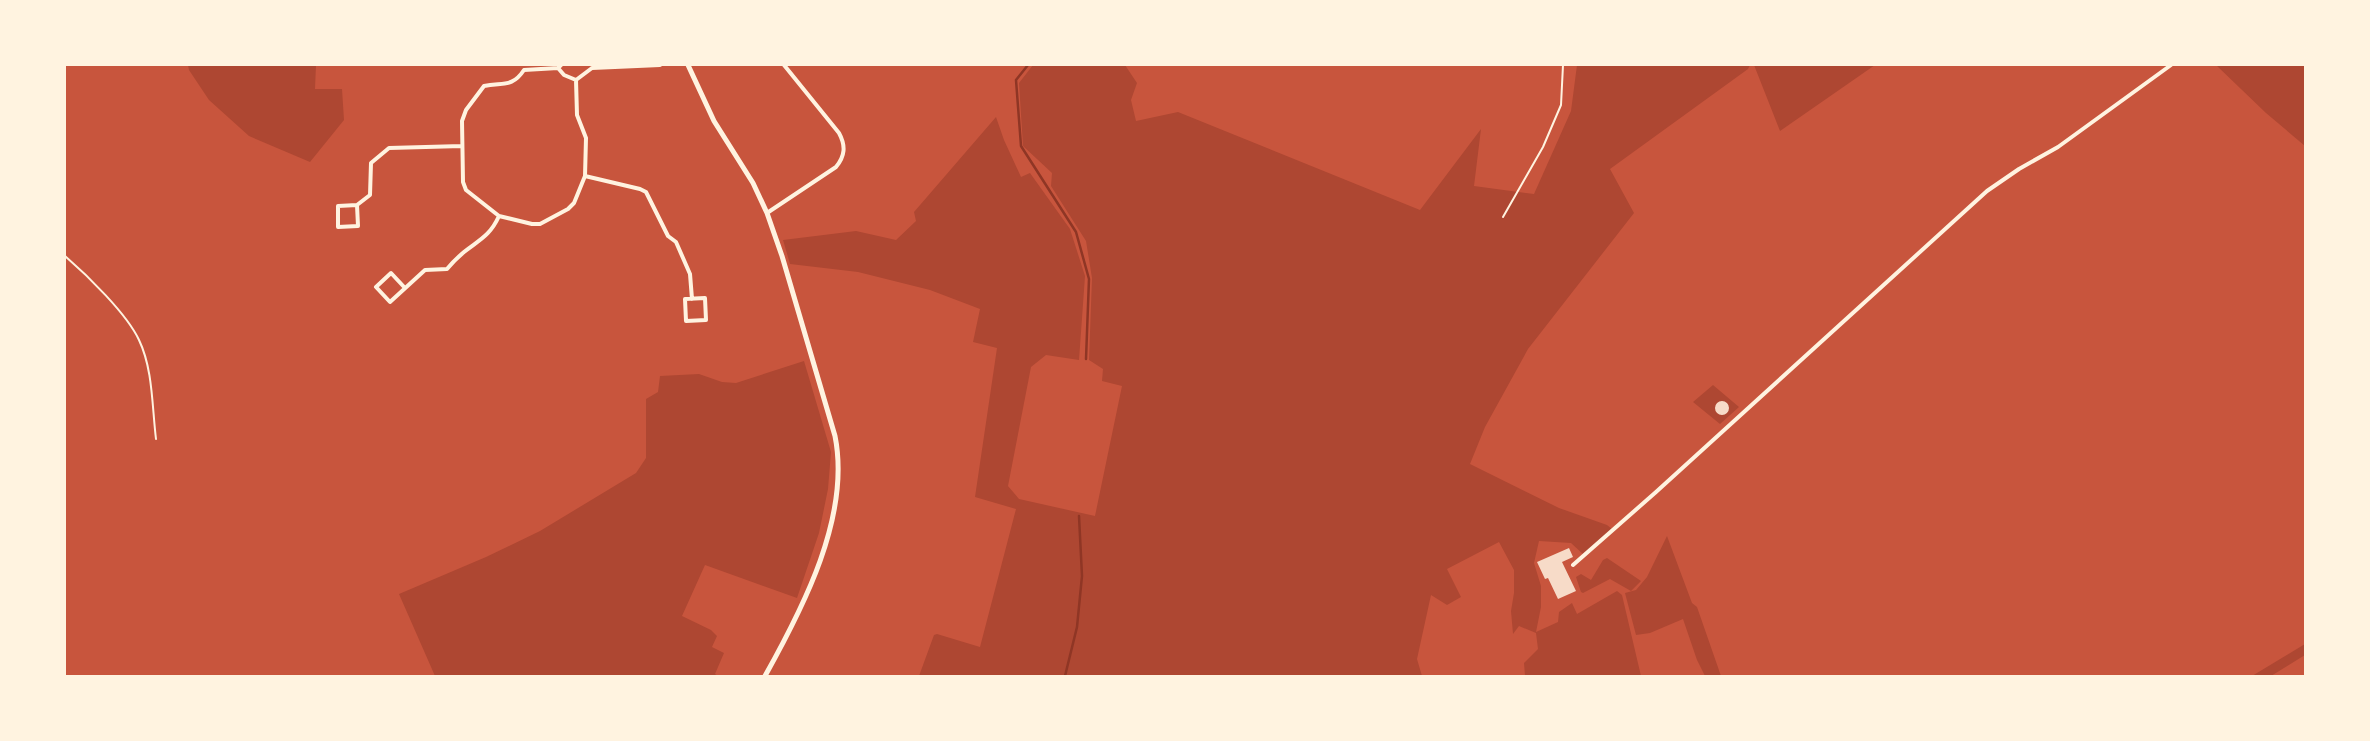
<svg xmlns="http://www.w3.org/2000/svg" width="2370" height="741" font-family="'Golos Text',sans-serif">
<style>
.green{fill:#ae4732}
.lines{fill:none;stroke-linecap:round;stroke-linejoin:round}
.stream{stroke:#8f3625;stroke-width:2.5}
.building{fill:#f7dbc8}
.path{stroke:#fff3e0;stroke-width:2}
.service{stroke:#fff3e0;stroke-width:2}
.minor{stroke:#fff3e0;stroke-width:4}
.tertiary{stroke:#fff3e0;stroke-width:5}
</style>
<rect width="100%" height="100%" fill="#c8553d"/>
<!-- green -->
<path class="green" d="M188,65H316L315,89H342L344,120L310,162L249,136L209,100L189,70Z
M1033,65H1125L1137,83L1131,100L1136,121L1178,112L1420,210L1481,129L1474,186L1534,194L1571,111L1577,65H1750L1748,69L1610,169L1634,213L1528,349L1485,427L1470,464L1559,508L1607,525L1612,529L1584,555L1571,543L1539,541L1534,563L1541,586V607L1536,632L1558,622L1559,612L1572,603L1577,614L1617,591L1622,595L1641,676H1525L1524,663L1538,649L1536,633L1519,626L1513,634L1511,611L1514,593V570L1499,542L1447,569L1461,597L1447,605L1431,595L1417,659L1422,676H919L934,635L937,634L980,647L1016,509L975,497L997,348L973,342L980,309L930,290L858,272L790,264L783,240L856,231L896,240L916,221L914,212L996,117L1004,140L1021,177L1030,173L1070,229L1085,276L1079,360L1046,355L1031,367L1008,486L1019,499L1095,516L1122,386L1102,381L1103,369L1089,360L1092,278L1086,241L1051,186L1052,173L1023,146L1019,83Z
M1754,65H1875L1780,131Z
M2216,65H2305V146L2266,113Z
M804,361L831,452L828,489L819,533L797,598L705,565L682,616L711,630L717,636L712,647L724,653L715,674L718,676H435L399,594L486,557L540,531L636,473L646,458V399L658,392L660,376L699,374L722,382L736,383Z
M1713,385L1739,407L1720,424L1693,402Z
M1667,536L1692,603L1697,607L1721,676H1705L1697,660L1683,619L1650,633L1636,635L1625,593L1636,590L1647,577Z
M1607,558L1641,581L1631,591L1610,579L1583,593L1581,592L1576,577L1581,574L1591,580L1603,560Z
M2305,644V655L2271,676H2252Z"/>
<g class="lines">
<!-- stream -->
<path class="stream" d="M1028,65L1016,80L1021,146L1076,232L1089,279L1086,359
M1065,676L1077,627L1082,576L1079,516"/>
</g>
<!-- building -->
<path class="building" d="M1715 408a7 7 0 1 1 14 0a7 7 0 1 1-14 0Z
M1569,548L1573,557L1562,562L1576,591L1558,599L1548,578L1545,579L1537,562Z"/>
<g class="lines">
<!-- path -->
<path class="path" d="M1503,217L1543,147L1561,105L1563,65"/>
<!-- service -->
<path class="service" d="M65,256C87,275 127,314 139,340C153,369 152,407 156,439"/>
<!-- minor -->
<path class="minor" d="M561,65L558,68L564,75L576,80L592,68
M558,68L524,70C512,88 503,82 484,86L466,110L462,121L463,182L466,190L499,216L532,224H540L568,209L574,203L585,176L586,138L577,115L576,80
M592,68L660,65
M585,176L640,189L646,192L668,236L676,242L690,274L692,299
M357,205L358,226L338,227V206L357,205L370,195L371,163L389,148L462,146
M767,213L836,167C845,156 846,146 839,133L784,65
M405,288L391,273L376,287L390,302L425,270L447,269C452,263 458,257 464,252C479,240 490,236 499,216
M705,298L706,320L686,321L685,299Z
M1573,565L1656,492L1987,191L2019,169L2058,147L2171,65"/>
<!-- tertiary -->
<path class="tertiary" d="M688,65L714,121L753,183L767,213L782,256L835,436C851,516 803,608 765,676"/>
</g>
<!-- border -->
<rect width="2370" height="741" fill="none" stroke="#fff3e0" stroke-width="132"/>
</svg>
